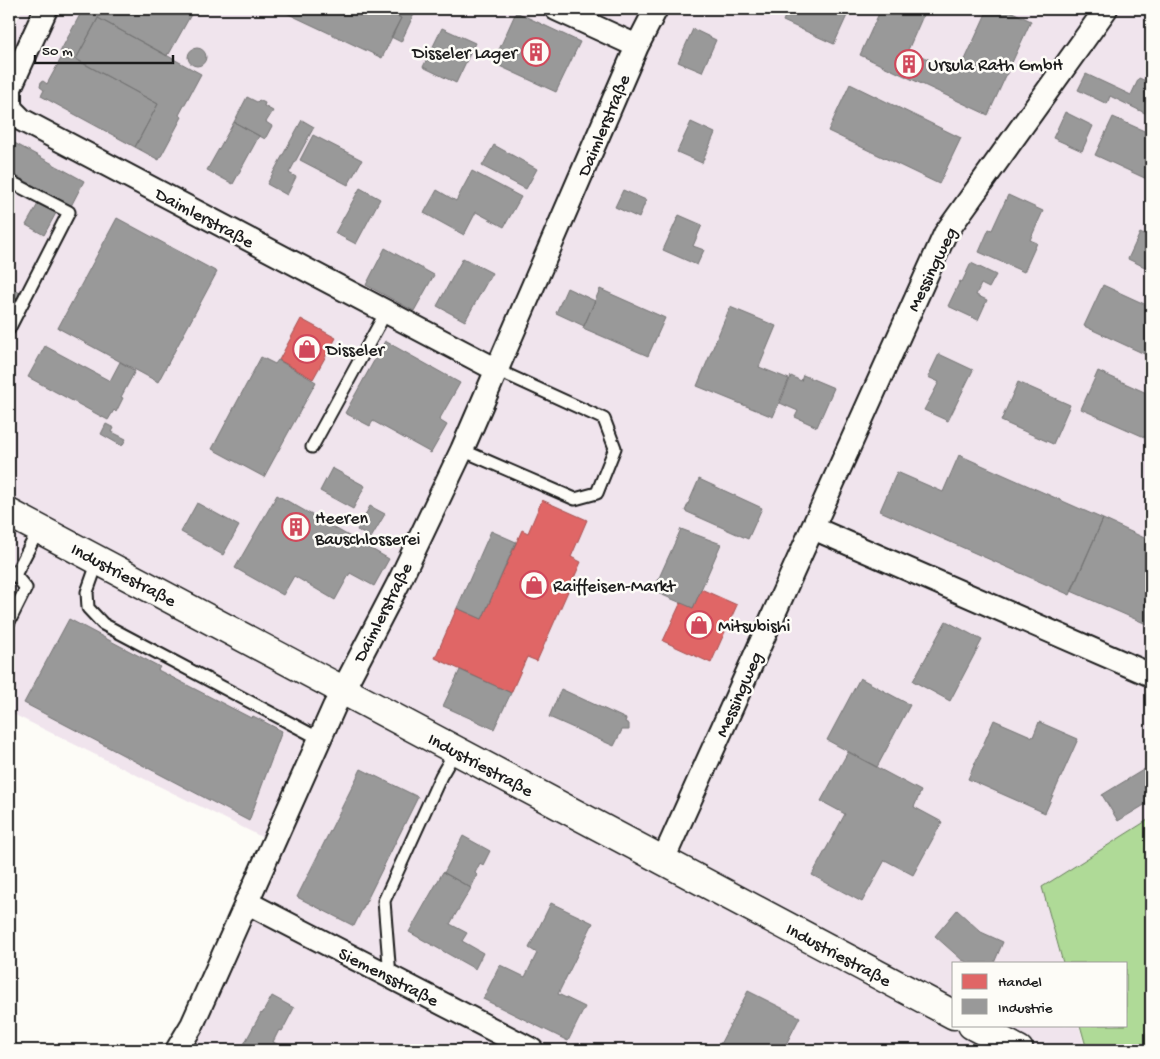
<svg xmlns="http://www.w3.org/2000/svg" width="1160" height="1059" font-family="'Gochi Hand',sans-serif">
<style>
.built{fill:#f0e4ed}
.green{fill:#afda97;stroke:#667b5a}
.shops{fill:#e06666;stroke:#a55050}
.industry{fill:#999;stroke:#747474}
.lines{fill:none;stroke-linecap:round;stroke-linejoin:round}
.service-casing{stroke:#1c1c1c;stroke-width:15}
.minor-casing{stroke:#1c1c1c;stroke-width:26}
.tertiary-casing{stroke:#1c1c1c;stroke-width:31}
.path{stroke:#1c1c1c;stroke-width:3;stroke-dasharray:5 4;stroke-linecap:butt}
.service{stroke:#fdfcf7;stroke-width:11}
.minor{stroke:#fdfcf7;stroke-width:22}
.tertiary{stroke:#fdfcf7;stroke-width:28}
.labels{text-anchor:middle;stroke-width:5;stroke-linejoin:round;paint-order:stroke}
.poi-label{font-size:18px;fill:#1c1c1c;stroke:#fdfcf7;text-anchor:start}
.street-label{font-size:18px;fill:#1c1c1c;stroke:#fdfcf7}
</style>
<rect width="100%" height="100%" fill="#fdfcf7"/>
<filter id="ink" filterUnits="userSpaceOnUse"><feTurbulence type="fractalNoise" baseFrequency=".02" numOctaves="2"/><feDisplacementMap in="SourceGraphic" scale="10" xChannelSelector="R" yChannelSelector="G"/><feConvolveMatrix kernelMatrix="1 2 1 2 8 2 1 2 1" color-interpolation-filters="sRGB"/></filter>
<g filter="url(#ink)">
<!-- built -->
<path class="built" d="M22,9H1151V818L1042,887L1062,963H954V1025H1079L1085,1050H190L201,1031L284,848L9,712V36Z"/>
<!-- green -->
<path class="green" d="M1151,818V1050H1087L1080,1025H1126V963H1063L1042,887Z"/>
<!-- shops -->
<path class="shops" d="M301,319L336,338L313,379L279,360Z
M542,500L587,520L571,557L581,562L537,661L527,657L511,693L435,658L457,608L482,619L522,530L528,533Z
M701,589L737,605L711,663L663,641L681,602L693,608Z"/>
<!-- industry -->
<path class="industry" d="M83,9H89L100,15L76,59L60,52Z
M89,9H189L193,11L169,54L168,53L167,56L98,18L100,15Z
M278,9H382L401,18L382,58Z
M382,9H408L415,12L401,42L391,37L401,18Z
M788,9H850L834,44L783,21Z
M881,9H926L908,50L959,73L988,9H1006L1031,21L988,115L860,55Z
M516,12L580,42L556,92L493,63Z
M98,18L201,74L179,115L182,117L159,160L135,147L158,104L76,59Z
M442,28L475,43L456,83L423,67Z
M693,29L716,40L702,72L678,62Z
M188 57a9 9 0 1 1 18 0a9 9 0 1 1-18 0Z
M64,53L158,104L135,147L41,96L44,90L40,87L41,82L43,81L47,84Z
M1086,74L1131,95L1139,78L1151,83V116L1110,96L1107,104L1078,90Z
M850,84L961,138L939,184L828,131Z
M247,97L257,102L259,100L265,103L264,106L273,111L266,122L272,126L265,139L234,122Z
M1065,112L1093,126L1082,151L1053,138Z
M1113,117L1151,134V181L1095,155Z
M302,120L314,127L289,173L296,177L287,195L267,184Z
M234,122L259,136L233,184L207,170Z
M691,122L715,133L702,163L677,152Z
M313,135L362,160L348,185L300,160Z
M9,140L84,181L71,206L9,172Z
M494,145L537,169L526,189L482,166Z
M472,171L521,197L504,227L476,212L464,235L424,213L437,190L456,201Z
M360,188L380,199L356,244L335,233Z
M623,190L646,200L639,218L615,207Z
M1008,195L1043,211L1030,240L1037,243L1024,272L979,252L989,229L992,230Z
M38,204L56,213L44,235L26,225Z
M679,215L702,225L693,246L704,250L697,265L663,250Z
M117,218L217,272L158,382L58,328Z
M1140,233L1151,238V270L1128,259Z
M385,248L434,275L414,311L366,285Z
M463,258L492,273L465,321L437,306Z
M971,263L996,275L989,288L981,284L976,295L987,300L978,320L948,306L960,281L962,282Z
M1103,285L1151,307V357L1084,326Z
M9,287L22,294L9,318Z
M567,288L595,301L584,326L556,313Z
M600,289L665,318L648,356L583,328Z
M730,307L776,326L759,367L789,379L773,417L697,386Z
M385,341L460,383L439,420L447,425L431,453L373,421L370,426L345,413Z
M45,346L110,381L120,362L135,371L121,397L123,398L116,412L114,410L108,420L28,377Z
M939,354L973,370L948,421L924,410L939,382L928,377Z
M261,357L275,364L278,360L316,382L264,477L212,449Z
M1098,371L1151,395V440L1081,409Z
M803,375L834,388L817,427L795,417L798,411L780,403L791,376L801,381Z
M1018,382L1070,405L1053,444L1001,421Z
M106,424L114,428L112,432L126,439L122,446L101,434Z
M959,455L1103,519L1070,595L880,511L897,472L943,492Z
M332,468L365,486L353,509L320,491Z
M699,479L762,508L748,539L685,511Z
M277,495L389,559L374,586L350,573L335,600L294,576L283,595L235,568Z
M197,503L239,526L223,555L181,532Z
M370,506L385,514L371,538L357,530Z
M1103,519L1151,541V626L1071,591Z
M681,529L721,544L693,608L653,591Z
M491,531L516,542L482,619L457,608Z
M69,619L160,667L158,670L251,718L253,716L282,731L249,821L24,703Z
M946,621L982,640L950,701L913,681Z
M460,670L511,693L494,729L443,706Z
M860,678L910,705L877,767L827,740Z
M561,689L626,719L625,722L629,724V730H622L614,746L549,717Z
M994,720L1033,737L1039,722L1078,739L1045,813L968,779Z
M848,752L921,791L914,807L942,822L913,875L885,860L862,902L812,875L845,814L821,801Z
M1148,767L1151,772V801L1118,821L1102,795Z
M361,769L418,797L354,926L297,897Z
M463,836L490,851L483,865L480,863L475,873L477,875L471,888L444,873Z
M443,872L471,888L450,924L467,933L462,941L483,953L475,969L409,932Z
M551,903L593,923L558,994L585,1007L568,1041L483,999L500,965L525,977L537,953L529,948Z
M957,910L981,932L1003,942L994,963H969L962,960L935,936Z
M748,991L800,1017L783,1050H717Z
M272,996L294,1008L282,1031L279,1030L273,1042L289,1050H251L243,1046L261,1013L262,1014Z"/>
<g class="lines">
<defs>
<path id="service" d="M9,181L69,212L9,329
M312,447L386,312
M462,450L575,499L597,493L615,448L604,419L497,370
M98,561L87,592L88,608L103,624L320,739
M9,572L15,575L26,588L9,622
M15,575L39,529
M390,976L384,901L441,776L456,750"/>
<path id="minor" d="M46,9L10,88V106L13,111L22,120L497,370
M556,9L637,46
M813,528L1151,675
M663,860L945,234L1106,9
M246,902L532,1050
M177,1050L192,1025L334,707L399,582L462,450L637,46L656,9"/>
<path id="tertiary" d="M9,513L954,1015
M972,1025L1019,1050"/>
</defs>
<!-- service casing -->
<use href="#service" class="service-casing"/>
<!-- minor casing -->
<use href="#minor" class="minor-casing"/>
<!-- tertiary casing -->
<use href="#tertiary" class="tertiary-casing"/>
<!-- path -->
<path class="path" d="M9,24L16,9"/>
<!-- service -->
<use href="#service" class="service"/>
<!-- minor -->
<use href="#minor" class="minor"/>
<!-- tertiary -->
<use href="#tertiary" class="tertiary"/>
</g>
</g>
<!-- icons -->
<defs>
<symbol id="building-ring" viewBox="-11 -11 22 22"><circle r="9.5" fill="#fdfcf7" stroke="#d1495b" stroke-width="1.5"/><path d="M-4-6H4V6H1V3H-1V6H-4ZM-2.5-4.3h1.7v1.8h-1.7ZM.8-4.3h1.7v1.8H.8ZM-2.5-1h1.7V.8h-1.7ZM.8-1h1.7V.8H.8Z" fill="#d1495b"/></symbol>
<symbol id="shop-ring" viewBox="-11 -11 22 22"><circle r="9.5" fill="#fdfcf7" stroke="#d1495b" stroke-width="1.5"/><path d="M-5-2.5h2.3a2.7 3.5 0 0 1 5.4 0H5L5.5 6h-11ZM-1.5-2.5h3a1.5 2.3 0 0 0-3 0Z" fill="#d1495b"/></symbol>
</defs>
<g fill-rule="evenodd">
<use href="#building-ring" x="520" y="36" width="32" height="32"/>
<use href="#building-ring" x="893" y="48" width="32" height="32"/>
<use href="#shop-ring" x="291" y="333" width="32" height="32"/>
<use href="#building-ring" x="280" y="511" width="32" height="32"/>
<use href="#shop-ring" x="518" y="569" width="32" height="32"/>
<use href="#shop-ring" x="683" y="609" width="32" height="32"/>
</g>
<g class="labels">
<!-- poi labels -->
<g class="poi-label">
<text x="517" y="58" text-anchor="end">Disseler Lager</text>
<text x="928" y="70">Ursula Rath GmbH</text>
<text x="326" y="355">Disseler</text>
<text x="315" y="523">Heeren<tspan x="315" dy="21">Bauschlosserei</tspan></text>
<text x="553" y="591">Raiffeisen-Markt</text>
<text x="718" y="631">Mitsubishi</text>
</g>
<!-- street labels -->
<g class="street-label">
<text transform="translate(603 125) rotate(-67)" y="6">Daimlerstraße</text>
<text transform="translate(205 217) rotate(28)" y="6">Daimlerstraße</text>
<text transform="translate(931 269) rotate(-64)" y="6">Messingweg</text>
<text transform="translate(124 574) rotate(28)" y="6">Industriestraße</text>
<text transform="translate(382 612) rotate(-63)" y="6">Daimlerstraße</text>
<text transform="translate(738 694) rotate(-66)" y="6">Messingweg</text>
<text transform="translate(481 764) rotate(28)" y="6">Industriestraße</text>
<text transform="translate(839 954) rotate(28)" y="6">Industriestraße</text>
<text transform="translate(389 976) rotate(27)" y="6">Siemensstraße</text>
</g>
</g>
<!-- margin -->
<rect width="1160" height="1059" fill="none" stroke="#fdfcf7" stroke-width="30"/>
<rect x="15" y="15" width="1130" height="1029" fill="none" stroke="#1c1c1c" stroke-width="2" filter="url(#ink)"/>
<!-- legend -->
<rect x="952" y="962" width="175" height="65" fill="#fdfcf7" stroke="#a3a29f"/>
<rect x="962" y="974" width="25" height="15" fill="#e06666" stroke="#a3a29f"/>
<text x="998" y="986" font-size="15" fill="#1c1c1c">Handel</text>
<rect x="962" y="999" width="25" height="15" fill="#999999" stroke="#a3a29f"/>
<text x="998" y="1012" font-size="15" fill="#1c1c1c">Industrie</text>
<!-- scale -->
<path d="M35 55v8h138v-8" fill="none" stroke="#1c1c1c" stroke-width="2.5"/>
<text x="42" y="55" font-size="15" fill="#1c1c1c" stroke="#fdfcf7" stroke-width="4" paint-order="stroke">50 m</text>
</svg>
